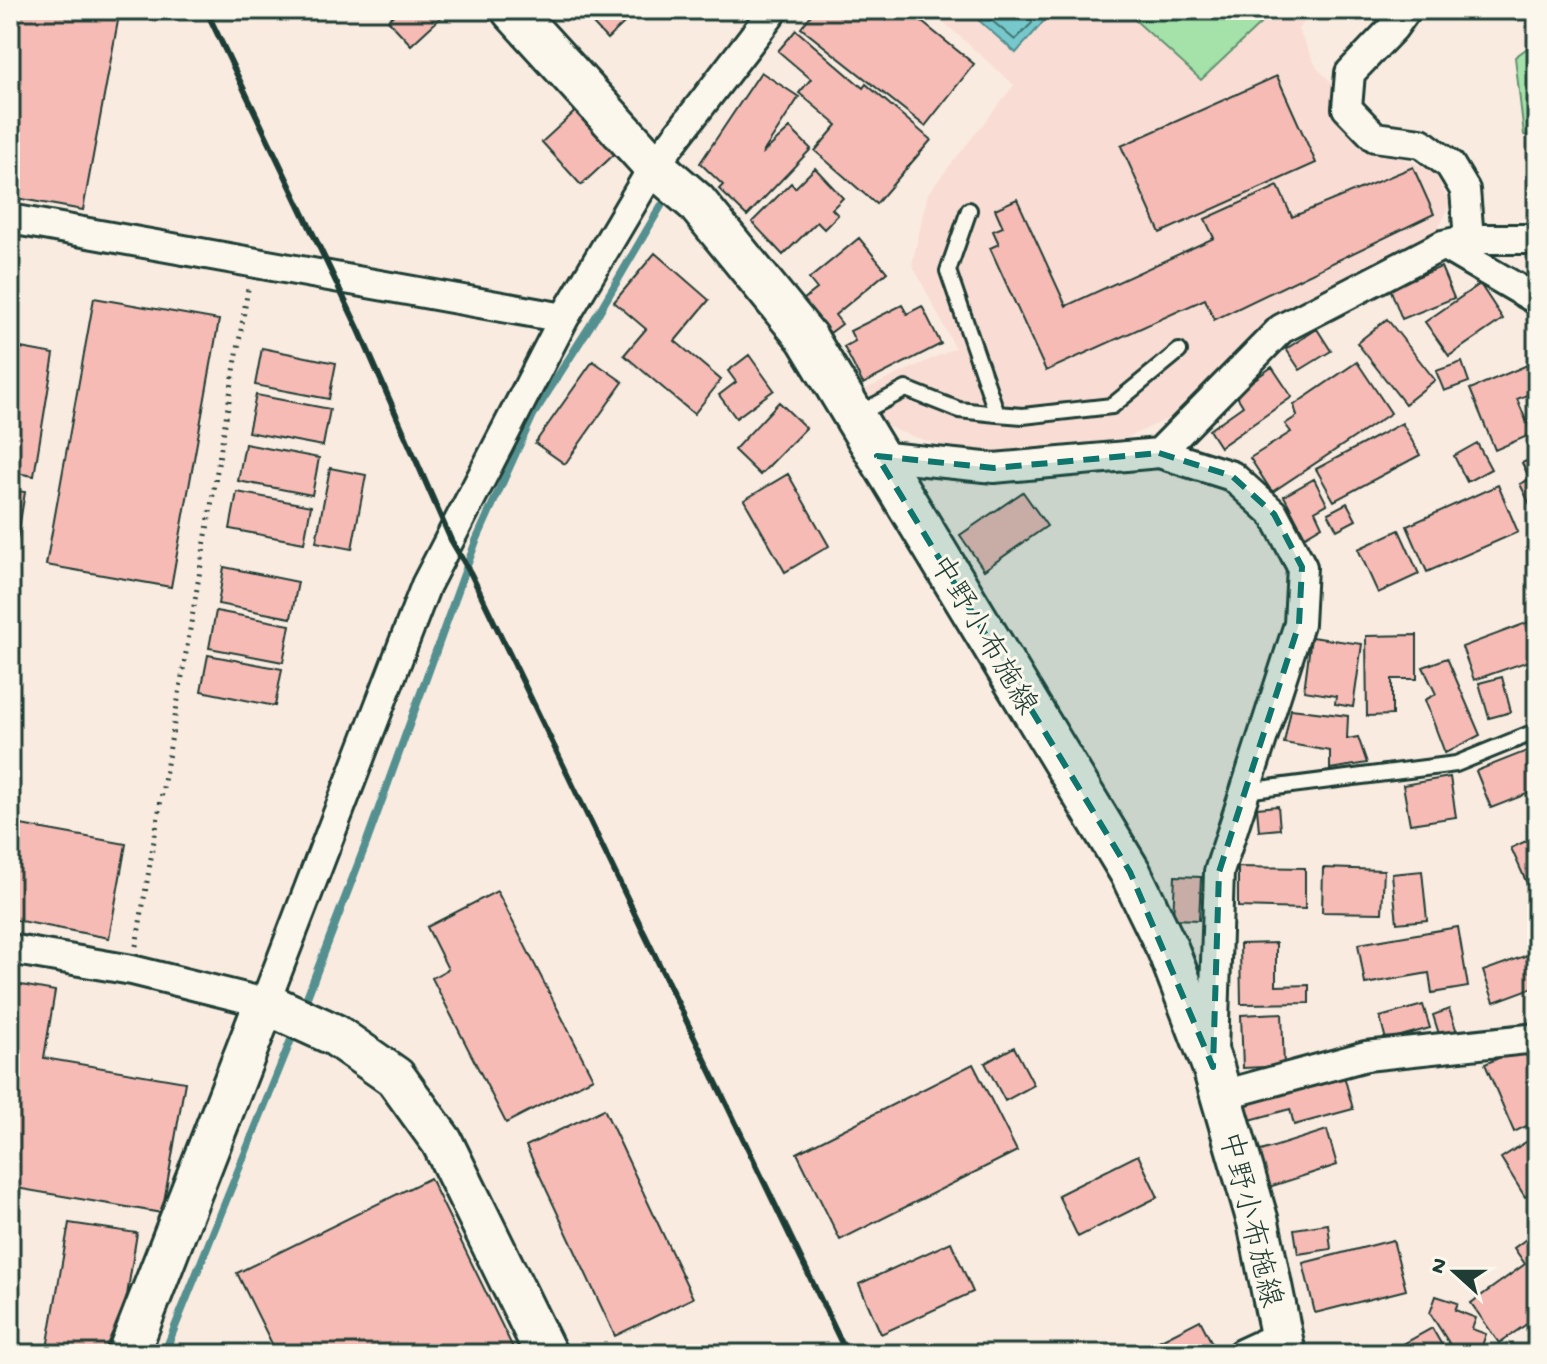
<svg xmlns="http://www.w3.org/2000/svg" width="1547" height="1364" font-family="'Gochi Hand','Klee One',sans-serif">
<style>
.built{fill:#f9ddd4}
.green{fill:#a4e2aa;stroke:#62906f;stroke-width:2}
.water{fill:#76c8cc;stroke:#53908f;stroke-width:2}
.lines{fill:none;stroke-linecap:round;stroke-linejoin:round}
.shore{stroke:#427571;stroke-width:2}
.stream{stroke:#53908f;stroke-width:8}
.building{fill:#f7bbb5;stroke:#1f3d34;stroke-width:2}
.lane-casing{stroke:#1f3d34;stroke-width:20}
.street-casing{stroke:#1f3d34;stroke-width:34}
.secondary-casing{stroke:#1f3d34;stroke-width:46}
.path{stroke:#1f3d34;stroke-width:5;stroke-dasharray:2 6;stroke-linecap:butt}
.lane{stroke:#fbf7ec;stroke-width:14}
.street{stroke:#fbf7ec;stroke-width:28}
.secondary{stroke:#fbf7ec;stroke-width:40}
.rail{stroke:#1f3d34;stroke-width:6}
.marked{fill:#0f766e;fill-opacity:0.2;stroke:#0f766e;stroke-width:6;stroke-dasharray:16 10;stroke-linejoin:round}
.labels{text-anchor:middle;stroke-width:6;stroke-linejoin:round;paint-order:stroke}
.street-label{font-size:30px;fill:#1f3d34;stroke:#fbf7ec}
</style>
<rect width="100%" height="100%" fill="#faebe1"/>
<filter id="ink" filterUnits="userSpaceOnUse"><feTurbulence type="fractalNoise" baseFrequency=".0125" numOctaves="2"/><feDisplacementMap in="SourceGraphic" scale="16" xChannelSelector="R" yChannelSelector="G"/><feConvolveMatrix kernelMatrix="1 2 1 2 8 2 1 2 1" color-interpolation-filters="sRGB"/></filter>
<g filter="url(#ink)">
<!-- built -->
<path class="built" d="M930,10H1316L1298,29L1317,68L1334,85L1339,118L1351,137L1434,171L1450,204L1435,237L1275,320L1172,417L1126,438L978,458L900,432L874,420L857,393L955,348L912,264L928,193L1014,85Z"/>
<!-- green -->
<path class="green" d="M1124,10H1275L1201,80Z
M1537,41V137L1524,135L1515,57Z"/>
<!-- water -->
<path class="water" d="M967,10H1034L1045,20L1016,53Z"/>
<g class="lines">
<!-- shore -->
<path class="shore" d="M979,10L1015,40L1032,23L1029,10"/>
<!-- stream -->
<path class="stream" d="M302,1010L367,841L476,541L533,415L599,312L661,206
M164,1354L295,1030"/>
</g>
<!-- building -->
<path class="building" d="M10,10H120L83,210L10,197Z
M399,10H447L448,11L411,45L388,20Z
M580,10H638L607,39Z
M815,10H907L974,64L925,126L801,28Z
M796,30L863,88L866,84L931,140L876,204L815,151L837,125L799,93L811,79L778,51Z
M761,72L799,97L762,154L790,128L811,149L747,216L719,189L723,185L700,163Z
M1277,76L1316,163L1160,233L1121,146Z
M580,107L619,150L581,185L542,142Z
M1413,167L1434,214L1214,320L1205,299L1046,371L990,248L999,244L993,231L1003,227L995,209L1017,199L1066,306L1214,238L1205,219L1278,186L1292,217Z
M815,168L843,198L832,209L838,215L824,229L817,222L783,255L752,222L791,183L795,188Z
M859,238L887,272L835,315L842,324L830,333L803,300L817,289L809,279Z
M1532,251H1537V279H1530Z
M655,253L709,300L675,341L721,380L694,414L624,355L646,329L614,302Z
M1441,267L1454,298L1402,319L1390,288Z
M1480,284L1503,319L1449,356L1425,322Z
M94,298L219,320L171,587L46,565Z
M902,305L907,314L922,306L941,344L863,384L844,347L855,341L850,331Z
M1387,319L1435,380L1405,404L1357,343Z
M1317,329L1331,351L1300,370L1286,349Z
M10,346L54,354L34,476L10,472Z
M262,348L336,363L329,399L255,385Z
M749,355L774,390L736,418L719,395L736,382L728,371Z
M593,361L623,382L565,464L535,443Z
M1537,361V391L1517,399L1532,434L1495,450L1470,389Z
M1357,362L1391,413L1272,492L1250,458L1291,432L1285,424L1297,416L1294,405Z
M1462,362L1469,382L1444,391L1436,371Z
M1272,367L1292,397L1220,447L1209,430L1243,406L1235,393Z
M256,395L330,409L323,446L248,432Z
M779,402L806,428L760,475L734,450Z
M1402,423L1420,455L1334,501L1316,469Z
M1477,443L1491,469L1467,482L1454,456Z
M245,444L319,458L312,495L238,481Z
M1537,456V514L1535,515L1520,484L1530,479L1522,463Z
M330,468L366,475L352,549L316,542Z
M788,474L829,546L785,572L744,500Z
M1314,479L1327,504L1315,511L1322,526L1305,536L1284,496Z
M1498,485L1518,532L1427,572L1407,526Z
M10,490L25,492L10,583Z
M237,492L311,506L304,543L230,529Z
M1023,492L1047,526L984,570L960,535Z
M1347,503L1356,520L1337,530L1328,513Z
M1399,530L1419,574L1378,593L1358,549Z
M224,567L298,582L291,618L218,604Z
M216,611L290,625L283,662L209,648Z
M1537,619V658L1474,680L1462,647Z
M1417,635V679H1392V715L1367,716L1366,636Z
M1311,637L1362,644L1353,707L1335,704L1336,696L1304,691Z
M208,655L282,669L275,706L201,691Z
M1447,658L1480,735L1445,753L1425,700L1436,694L1423,667Z
M1502,677L1511,712L1489,718L1479,683Z
M1291,709L1348,716L1347,739L1358,737L1367,763L1330,769V751L1284,743Z
M1537,747V790L1491,808L1476,771Z
M1450,777L1456,817L1410,824L1403,785Z
M1278,806L1280,829L1259,831L1257,808Z
M10,823L126,844L109,938L10,919Z
M1537,836V884L1529,888L1511,848Z
M1238,867L1305,868V909L1238,907Z
M1323,868L1384,870L1382,913L1322,912Z
M1422,871L1427,920L1397,923L1392,874Z
M1175,876L1201,877L1199,920L1173,919Z
M497,891L593,1078L506,1123L432,978L448,969L427,927Z
M1458,927L1468,987L1432,993L1429,973L1365,984L1358,944Z
M1276,943V986L1309,985V1003L1241,1004L1240,944Z
M1533,953L1537,963V986L1494,1002L1483,971Z
M10,983L55,991L44,1058L185,1082L162,1213L10,1187Z
M1423,1005L1430,1028L1386,1040L1380,1017Z
M1449,1009L1457,1032L1440,1037L1433,1015Z
M1282,1013L1284,1066L1243,1068L1241,1015Z
M1014,1047L1034,1085L1005,1101L985,1063Z
M1523,1047L1537,1079V1121L1514,1132L1485,1064Z
M973,1064L1017,1151L840,1240L797,1153Z
M1343,1072L1353,1109L1294,1125L1290,1109L1250,1120L1244,1100Z
M604,1109L693,1298L615,1336L526,1146Z
M1327,1130L1337,1165L1269,1187L1258,1152Z
M1537,1135V1190L1525,1197L1501,1158Z
M1138,1155L1158,1197L1078,1237L1058,1195Z
M430,1178L516,1354H277L237,1273Z
M69,1223L137,1233L126,1302L103,1354H46Z
M1328,1224L1331,1249L1298,1254L1294,1229Z
M1537,1231V1317L1499,1343L1471,1303L1525,1264L1514,1248Z
M1393,1240L1406,1290L1315,1313L1303,1263Z
M951,1242L973,1292L881,1334L859,1284Z
M1436,1296L1458,1303L1455,1310L1476,1318L1472,1329L1486,1334L1479,1354H1456L1430,1313Z
M1200,1320L1214,1347L1199,1354H1161L1155,1343Z
M1432,1328L1447,1354H1385Z"/>
<g class="lines">
<defs>
<path id="lane" d="M969,210L948,271L997,414
M858,414L906,389L959,410L997,414L1023,416L1112,406L1179,351
M1245,791L1456,764L1537,731"/>
<path id="street" d="M1406,10L1393,28L1350,73L1347,108L1375,137L1421,143L1450,165L1465,190L1469,239
M10,219L564,318
M1443,245L1537,300
M1159,453L1281,329L1443,245L1469,239H1537
M877,456L994,468L1159,453L1232,476L1274,514L1302,567L1299,624L1219,872L1213,1051
M10,949L132,970L265,1003L426,585L564,318L654,166L774,10
M1219,1096L1366,1056L1537,1038
M1241,1354L1280,1336"/>
<path id="secondary" d="M512,10L654,166L696,202L807,338L1130,872L1168,950L1213,1067L1258,1222L1285,1354
M128,1354L265,1003L335,1035L395,1077L442,1142L546,1354"/>
</defs>
<!-- lane casing -->
<use href="#lane" class="lane-casing"/>
<!-- street casing -->
<use href="#street" class="street-casing"/>
<!-- secondary casing -->
<use href="#secondary" class="secondary-casing"/>
<!-- path -->
<path class="path" d="M136,946L248,289"/>
<!-- lane -->
<use href="#lane" class="lane"/>
<!-- street -->
<use href="#street" class="street"/>
<!-- secondary -->
<use href="#secondary" class="secondary"/>
<!-- rail -->
<path class="rail" d="M206,10L359,330L451,540L471,574L847,1354"/>
</g>
</g>
<!-- marked area -->
<path class="marked" d="M1159,453L1232,476L1274,514L1302,567L1299,624L1219,872L1213,1067L1130,872L877,456L994,468Z"/>
<g class="labels">
<!-- street labels -->
<g class="street-label">
<text transform="translate(985 634) rotate(59)" y="10">中野小布施線</text>
<text transform="translate(1252 1219) rotate(76)" y="10">中野小布施線</text>
</g>
</g>
<!-- margin -->
<rect width="1547" height="1364" fill="none" stroke="#fbf7ec" stroke-width="40"/>
<rect x="20" y="20" width="1507" height="1324" fill="none" stroke="#1f3d34" stroke-width="3" filter="url(#ink)"/>
<!-- north arrow -->
<g transform="translate(1455 1272) rotate(291)" stroke="#fbf7ec" stroke-width="6" paint-order="stroke">
<path d="M0-6L14 30L0 20L-14 30Z" fill="#1f3d34"/>
<text y="-12" font-size="22" font-weight="bold" text-anchor="middle" fill="#1f3d34">N</text>
</g>
</svg>
